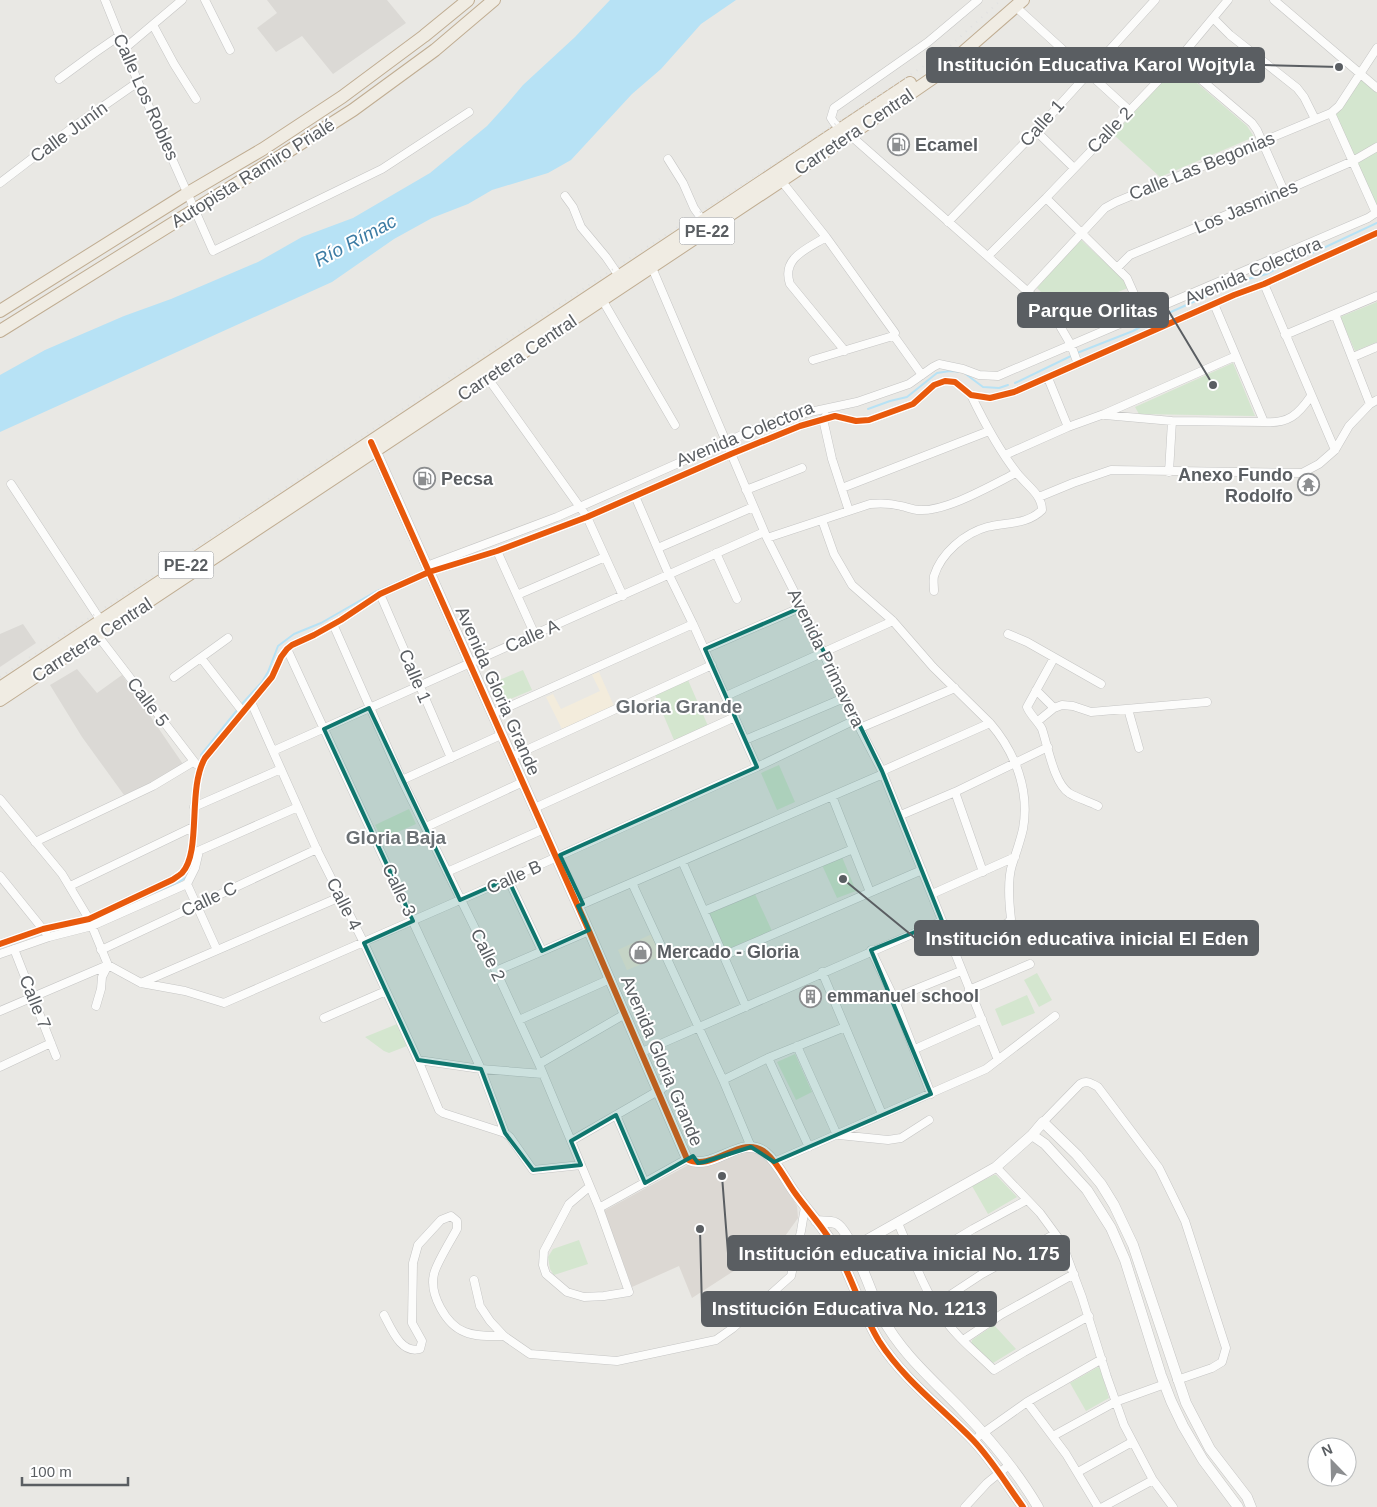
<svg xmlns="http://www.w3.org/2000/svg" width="1377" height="1507" font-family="Helvetica,sans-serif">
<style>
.commercial{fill:#f3ecdc}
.industrial{fill:#dbd9d5}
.education{fill:#dcd8d3}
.green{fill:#d4e6cf}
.water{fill:#b7e2f5}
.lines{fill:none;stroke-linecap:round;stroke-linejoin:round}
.stream{stroke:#b7e2f5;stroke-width:2}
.minor-casing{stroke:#c5c5c4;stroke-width:9}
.tertiary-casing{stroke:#c5c5c4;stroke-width:11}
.trunk-casing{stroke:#c0ad92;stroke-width:14}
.minor{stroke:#fcfcfb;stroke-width:8}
.tertiary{stroke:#fcfcfb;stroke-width:10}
.trunk{stroke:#f0ece3;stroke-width:12}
.rail{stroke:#e0e1e1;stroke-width:2;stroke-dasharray:1 6;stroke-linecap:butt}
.cycleway-casing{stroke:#fff;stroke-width:9}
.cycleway{stroke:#e8590c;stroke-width:6}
.marked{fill:#0f766e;fill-opacity:0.2;stroke:#0f766e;stroke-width:4;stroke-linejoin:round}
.labels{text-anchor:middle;stroke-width:4;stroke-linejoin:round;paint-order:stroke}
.shield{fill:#fff;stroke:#8c8e91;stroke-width:1}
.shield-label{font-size:16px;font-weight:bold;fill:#5a5e62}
.street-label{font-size:18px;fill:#5a5e62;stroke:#fff}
.poi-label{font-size:18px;font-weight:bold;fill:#5a5e62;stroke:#fff;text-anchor:start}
.water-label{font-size:19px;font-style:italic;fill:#3d7ca4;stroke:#fff}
.neighbourhood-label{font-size:19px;font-weight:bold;fill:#6b7074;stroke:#fff}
.leader{fill:none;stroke:#5a5e62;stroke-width:2}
.callout-dot{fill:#5a5e62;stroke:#fff;stroke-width:2}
.callout{fill:#5a5e62;stroke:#5a5e62;stroke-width:2}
.callout-label{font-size:19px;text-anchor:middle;font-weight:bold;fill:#fff}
</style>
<rect width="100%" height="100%" fill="#e9e8e4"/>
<!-- commercial -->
<path class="commercial" d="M599,672L614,706L562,729L546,697L553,694L561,709L600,691L592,675Z
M654,933L664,955L627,970L618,950Z"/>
<!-- industrial -->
<path class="industrial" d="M267,0H387L406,23L333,74L302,36L276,52L257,28L277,13Z
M23,624L36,643L0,667V634Z
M77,669L97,693L122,675L185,767L124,795L82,737L50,685Z"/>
<!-- education -->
<path class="education" d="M751,1151L766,1157L797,1206L798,1218L783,1239L692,1298L679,1266L632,1287L604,1211L690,1164L693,1167H699Z"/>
<!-- green -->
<path class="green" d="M1176,65L1247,126L1254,137L1160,177L1114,135Z
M1361,79L1377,93V145L1354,159L1333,113Z
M1377,150V210L1356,162Z
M1080,239L1122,278L1128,288L1063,314L1037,288Z
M1377,302V342L1355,351L1340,317Z
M1233,363L1255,416L1139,414L1135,407Z
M523,670L532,690L501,703L492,683Z
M688,680L708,726L674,740L655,695Z
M779,765L795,802L777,810L761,773Z
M409,809L416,824L382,839L375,825Z
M842,857L856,891L837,898L822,865Z
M754,892L772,931L723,951L706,912Z
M1037,973L1052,1000L1039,1007L1024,980Z
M1027,995L1035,1013L1002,1026L995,1009Z
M397,1024L407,1046L389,1053L384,1051L365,1037Z
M795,1054L812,1092L796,1100L777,1062Z
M994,1175H996L1017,1197L988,1214L972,1186Z
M579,1240L588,1264L554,1275L550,1269L548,1257L553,1249Z
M994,1325L1016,1349L993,1363L971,1344L972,1340Z
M1098,1367L1100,1368L1109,1398L1086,1411L1070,1383Z"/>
<!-- water -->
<path class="water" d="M610,0H736L701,24L661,69L632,94L571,160L548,173L492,190L468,204L432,218L394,239L332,282L0,432V375L45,350L124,316L171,299L258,262L302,237L353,218L430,173L487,126L507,104L523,85L575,37Z"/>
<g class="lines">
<!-- stream -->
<path class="stream" d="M1077,353L1133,331L1153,320L1240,281L1267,274L1288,262L1317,251L1377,223
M1015,383L1071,356
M868,409L890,401L907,397L937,373L950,371L963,372L983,387L999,388L1008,385
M241,705L262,682L268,672L278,646L294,634L321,623L375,592L414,575
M201,755L238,709
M156,892L174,885L187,877
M106,915L131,903"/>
<defs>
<path id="minor" d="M105,0L138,82L213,251L382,169L469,112
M205,0L230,50
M978,0L928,42L834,108L831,118C835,126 842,130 850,135L1053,314L1071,345L1078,364
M1274,0L1377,88
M1016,7L1129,110
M1213,18L1230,35L1297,88L1304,97L1315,119
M153,25L174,64L196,99
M124,49L182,0
M1178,60L1252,123L1257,130L1284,191
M59,79L93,54L119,36
M1331,113L1376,213
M1036,131L1074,168
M668,159L683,183L694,208L703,221
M779,178L826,237L895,333L893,336L813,360
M0,183L72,128L138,82
M565,196L573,207L581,227L606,257L619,276
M1046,198L1127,278L1143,314
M948,222L1036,131L1155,0
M826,237C807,249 781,258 790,284L845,351
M988,256L1046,198L1178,60L1228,0
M650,263L767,538L802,607L844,698L882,771L998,1060
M1117,268L1130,255L1284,191L1353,161L1377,147
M1264,284L1335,450
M1028,291L1105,208L1116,202L1331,113L1339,106L1377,48
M603,301L675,425
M1214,304L1264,422C1288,424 1298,415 1311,396
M1335,314L1370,404
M1285,335L1377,296
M894,336L922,375
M1353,357L1377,347
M487,377L587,517L623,596
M1048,378L1068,427
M1105,415L1172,421L1264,422
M826,416L823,419L832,459L849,511
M1005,455L1068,427L1104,414L1236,356
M1169,472L1172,421
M11,484L101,621
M842,488L989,431
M746,490L802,468
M635,496L669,575L693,624L757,767
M1039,497L1073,483L1111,470L1302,473L1319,464L1335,450L1349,426L1370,404L1377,400
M822,520L834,554L852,585L893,621L933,667L990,723C1015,752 1030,790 1023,829C1020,842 1016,853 1012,865C1007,881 1009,902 1011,919L1008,923L952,946
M767,538L870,504C880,503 890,503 901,506C907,507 913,510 919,510C946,512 992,485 1016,473
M658,548L753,507
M497,551L535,635
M716,553L737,599
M432,564L557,517L762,426L796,415L857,402L909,384L933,367L939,364L963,369L979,375L998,376L1368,218L1377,212
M934,591C934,586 933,580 934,576C941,553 965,533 987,527C1006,522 1027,525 1042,510C1042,494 1026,485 1017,473C998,449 984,422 971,395
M380,594L451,758
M517,595L605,557
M333,624L402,780L496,971L539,1064L599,1208L629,1292L604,1296L584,1297L567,1292L546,1274L543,1265L544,1251L569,1204L589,1187
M1008,634L1027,642L1101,684
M98,636L196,764
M287,649L481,1069L505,1133
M705,649L802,607
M201,658L243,712
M1054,658L1027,707C1030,715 1038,721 1042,729C1048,747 1054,783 1069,793C1077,798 1088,801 1098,806
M174,677L228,638
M1036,690L1054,708
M726,696L893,621
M251,702L317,850L364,943L418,1060L439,1110L443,1113L505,1133L510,1137L533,1170L581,1165
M1128,709L1139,748
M497,712L693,624
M1038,721L1054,708L1062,705L1073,706L1091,712L1207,702
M860,728L955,688
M745,740L844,698
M273,751L764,532
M511,757L712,665
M882,771L990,723
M402,780L501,735
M955,792L983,872
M832,796L870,892
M0,799L62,874L89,919L108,965L141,983L185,991L224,1003L508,879L757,767L855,720
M539,806L735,717
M194,807L281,769
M901,815L955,792L1048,747
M426,827L523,782
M35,842L153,786L193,762
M196,852L298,807
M682,861L746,1007
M447,872L544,829
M0,876L46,933
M508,879L542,951
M632,883L723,1080L751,1147
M187,884L217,950
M70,886L193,827
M932,894L1015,857
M578,906L883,774
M704,911L853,849
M0,944L43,929L89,919L172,880C175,878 180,875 182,873C202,851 187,789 205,758L272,677L281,657L287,649L292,645L314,635L341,620L380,594L429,572L497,551L587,517L731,454L800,426L835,416L856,421L869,420L913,404L934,385L945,381L955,382L971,395L990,398L1014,392L1234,295L1264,284L1377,233
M14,949L56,1056
M101,950L317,849
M871,950L894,998L931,1094
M0,954L49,937L92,926L187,884L195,868L199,851
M723,956L922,870
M496,971L589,931
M822,972L882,1114
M141,983L340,897
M969,990L1030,964
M894,998L961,971
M96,1006L101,989L102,977L108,965
M0,1011L108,965
M324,1018L386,991
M519,1020L610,979
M797,1046L837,1135
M915,1049L982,1019
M642,1052L942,921
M768,1058L809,1147
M418,1060L481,1069L543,1074
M539,1064L625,1014
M0,1067L51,1043
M723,1080L768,1058L845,1027
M616,1115L645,1183
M1043,1122L1080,1084C1087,1080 1091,1083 1098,1087L1159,1168L1185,1221L1226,1348L1222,1362L1212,1368L1177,1380
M839,1135L888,1140L901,1138L929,1120
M571,1141L663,1088
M774,1162L986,1069L1055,1016
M996,1167L1040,1213L1062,1243L1082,1297L1107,1377L1124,1425L1153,1480L1173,1507
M599,1208L687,1159
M898,1223C911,1253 923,1288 941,1314C955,1336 976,1352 994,1370L1024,1352L1089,1316
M916,1263L973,1229L1027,1200
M474,1280L480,1306L490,1321L504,1336L530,1354L617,1361L716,1340L733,1328L791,1276L801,1231L805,1207
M935,1305L982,1274L1055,1234
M384,1315C392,1330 401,1354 420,1349L422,1341L412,1323L413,1263L418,1245L441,1220L451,1216L457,1221V1229C451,1240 436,1264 434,1274C429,1294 446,1325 465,1332C477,1337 492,1336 504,1336
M963,1340L1002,1314L1074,1274
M1027,1402L1066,1454L1098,1507
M979,1436L1027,1402L1102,1359
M1053,1436L1115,1402L1165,1384
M1078,1472L1132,1442
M965,1507L987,1483L1009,1465
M1103,1507L1153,1480"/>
<path id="tertiary" d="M373,445L589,931L687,1159C714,1173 741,1132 766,1153C778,1163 786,1181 795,1193C810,1214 828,1232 839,1255C854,1283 862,1313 879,1341C904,1380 941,1407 973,1440C992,1460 1007,1485 1023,1507
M1032,1135L1045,1144L1087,1190L1111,1228L1125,1260L1161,1375L1171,1401L1183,1426L1203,1460L1238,1507
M816,1221C822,1222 830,1221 835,1223C850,1227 874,1301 882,1317C901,1353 933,1380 961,1409C990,1439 1017,1471 1038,1507
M840,1255L996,1167L1032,1135L1043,1122L1077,1155L1101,1184L1114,1205L1133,1245L1186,1403L1210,1449L1247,1497L1251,1507"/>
<path id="trunk" d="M0,311L188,193L263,149L342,97L424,36L468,0
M0,331L273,161L353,110L435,50L494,0
M0,688L910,83
M0,700L850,135L937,75L1023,0"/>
</defs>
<!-- minor casing -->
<use href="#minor" class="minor-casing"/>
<!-- tertiary casing -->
<use href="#tertiary" class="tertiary-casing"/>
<!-- trunk casing -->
<use href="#trunk" class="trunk-casing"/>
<!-- minor -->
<use href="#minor" class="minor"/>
<!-- tertiary -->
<use href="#tertiary" class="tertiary"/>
<!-- trunk -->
<use href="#trunk" class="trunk"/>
<!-- rail -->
<path class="rail" d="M0,677L279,492L540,317L939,56L1001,0"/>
<defs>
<path id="cycleway" d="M371,442L589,931L687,1159C714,1173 741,1132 766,1153C778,1163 786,1181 795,1193C810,1214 828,1232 839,1255C854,1283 862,1313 879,1341C904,1380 941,1407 973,1440C992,1460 1007,1485 1023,1507
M0,944L43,929L89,919L172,880C175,878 180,875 182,873C202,851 187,789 205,758L272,677L281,657L287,649L292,645L314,635L341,620L380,594L429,572L497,551L587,517L731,454L800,426L835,416L856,421L869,420L913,404L934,385L945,381L955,382L971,395L990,398L1014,392L1234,295L1264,284L1377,233"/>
</defs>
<!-- cycleway casing -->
<use href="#cycleway" class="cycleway-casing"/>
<!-- cycleway -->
<use href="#cycleway" class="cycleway"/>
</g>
<!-- marked area -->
<path class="marked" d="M802,607L882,771L942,921L871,950L931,1094L774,1162L751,1147L704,1162L698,1163L693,1156L645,1183L616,1115L571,1141L581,1165L533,1170L505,1133L481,1069L418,1060L386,991L364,943L413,921L324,729L369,708L460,900L508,879L542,951L589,930L578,906L583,904L560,855L757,767L705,649Z"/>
<!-- icons -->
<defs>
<symbol id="fuel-ring" viewBox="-11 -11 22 22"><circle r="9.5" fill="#fff" stroke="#8c8e90" stroke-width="1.5"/><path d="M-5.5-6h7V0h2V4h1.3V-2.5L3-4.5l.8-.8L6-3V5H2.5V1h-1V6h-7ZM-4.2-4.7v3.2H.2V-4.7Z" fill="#8c8e90"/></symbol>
<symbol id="temple-ring" viewBox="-11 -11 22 22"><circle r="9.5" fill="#fff" stroke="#8c8e90" stroke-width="1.5"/><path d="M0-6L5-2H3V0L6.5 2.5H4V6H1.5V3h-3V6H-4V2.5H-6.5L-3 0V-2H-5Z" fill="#8c8e90"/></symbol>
<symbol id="shop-ring" viewBox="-11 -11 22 22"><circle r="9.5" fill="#fff" stroke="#8c8e90" stroke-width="1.5"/><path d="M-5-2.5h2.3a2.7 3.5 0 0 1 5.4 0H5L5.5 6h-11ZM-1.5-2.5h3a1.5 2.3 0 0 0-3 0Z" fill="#8c8e90"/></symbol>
<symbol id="building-ring" viewBox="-11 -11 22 22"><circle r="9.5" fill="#fff" stroke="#8c8e90" stroke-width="1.5"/><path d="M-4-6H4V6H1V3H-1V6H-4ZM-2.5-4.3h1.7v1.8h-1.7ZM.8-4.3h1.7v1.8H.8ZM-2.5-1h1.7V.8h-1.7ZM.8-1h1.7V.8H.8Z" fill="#8c8e90"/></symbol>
</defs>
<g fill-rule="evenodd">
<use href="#fuel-ring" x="886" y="132" width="25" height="25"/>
<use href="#fuel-ring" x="412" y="466" width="25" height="25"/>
<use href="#temple-ring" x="1296" y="472" width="25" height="25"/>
<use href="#shop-ring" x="628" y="940" width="25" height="25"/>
<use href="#building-ring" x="798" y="984" width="25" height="25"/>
</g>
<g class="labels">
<!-- shield labels -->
<g class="shield">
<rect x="679.5" y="217.5" width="55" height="27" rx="4"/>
<rect x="158.5" y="551.5" width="55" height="27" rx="4"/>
</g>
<g class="shield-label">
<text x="707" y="237">PE-22</text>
<text x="186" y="571">PE-22</text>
</g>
<!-- street labels -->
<g class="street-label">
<text transform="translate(146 97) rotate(66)" y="6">Calle Los Robles</text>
<text transform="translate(1042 123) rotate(-48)" y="6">Calle 1</text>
<text transform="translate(1110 130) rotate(-46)" y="6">Calle 2</text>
<text transform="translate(69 132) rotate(-36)" y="6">Calle Junín</text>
<text transform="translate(854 132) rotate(-34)" y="6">Carretera Central</text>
<text transform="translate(1202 166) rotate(-22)" y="6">Calle Las Begonias</text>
<text transform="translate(253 173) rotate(-32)" y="6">Autopista Ramiro Prialé</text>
<text transform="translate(1246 207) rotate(-23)" y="6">Los Jasmines</text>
<text transform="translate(1253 271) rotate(-23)" y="6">Avenida Colectora</text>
<text transform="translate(517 358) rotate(-34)" y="6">Carretera Central</text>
<text transform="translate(745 434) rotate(-22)" y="6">Avenida Colectora</text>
<text transform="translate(532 636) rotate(-24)" y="6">Calle A</text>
<text transform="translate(92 640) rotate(-33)" y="6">Carretera Central</text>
<text transform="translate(826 658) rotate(64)" y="6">Avenida Primavera</text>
<text transform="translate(415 676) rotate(67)" y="6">Calle 1</text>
<text transform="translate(498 691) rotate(66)" y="6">Avenida Gloria Grande</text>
<text transform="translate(148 702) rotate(53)" y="6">Calle 5</text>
<text transform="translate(514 877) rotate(-24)" y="6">Calle B</text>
<text transform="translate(399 890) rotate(65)" y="6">Calle 3</text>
<text transform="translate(209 899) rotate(-25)" y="6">Calle C</text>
<text transform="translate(344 904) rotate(63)" y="6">Calle 4</text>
<text transform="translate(488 955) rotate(64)" y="6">Calle 2</text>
<text transform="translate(35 1002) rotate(68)" y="6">Calle 7</text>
<text transform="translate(662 1061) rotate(67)" y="6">Avenida Gloria Grande</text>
</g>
<!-- poi labels -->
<g class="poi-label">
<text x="915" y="151">Ecamel</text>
<text x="1293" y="481" text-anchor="end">Anexo Fundo<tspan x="1293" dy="21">Rodolfo</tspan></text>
<text x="441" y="485">Pecsa</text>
<text x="657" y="958">Mercado - Gloria</text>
<text x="827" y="1002">emmanuel school</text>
</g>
<!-- water labels -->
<g class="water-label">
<text transform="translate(355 240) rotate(-28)" y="7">Río Rímac</text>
</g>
<!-- neighbourhood labels -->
<g class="neighbourhood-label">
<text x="679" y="713">Gloria Grande</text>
<text x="396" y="844">Gloria Baja</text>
</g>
</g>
<!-- callouts -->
<path class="leader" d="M1339 67L1264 65M1213 385L1168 310M843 879L915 938M722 1176L728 1253M700 1229L702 1309"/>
<g class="callout-dot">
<circle cx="1339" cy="67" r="5"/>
<circle cx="1213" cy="385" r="5"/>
<circle cx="843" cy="879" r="5"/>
<circle cx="722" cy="1176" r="5"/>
<circle cx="700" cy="1229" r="5"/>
</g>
<g class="callout">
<rect x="927" y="48" width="337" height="34" rx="5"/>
<rect x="1018" y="293" width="150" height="34" rx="5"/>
<rect x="915" y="921" width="343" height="34" rx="5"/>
<rect x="728" y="1236" width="341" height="34" rx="5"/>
<rect x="702" y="1292" width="294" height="34" rx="5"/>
</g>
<g class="callout-label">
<text x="1096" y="71">Institución Educativa Karol Wojtyla</text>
<text x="1093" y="317">Parque Orlitas</text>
<text x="1087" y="945">Institución educativa inicial El Eden</text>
<text x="899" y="1260">Institución educativa inicial No. 175</text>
<text x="849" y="1315">Institución Educativa No. 1213</text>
</g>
<!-- north arrow -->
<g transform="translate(1332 1462) rotate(337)"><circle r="24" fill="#ffffff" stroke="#bdbfc0"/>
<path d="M0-4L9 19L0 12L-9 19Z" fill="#8c8e90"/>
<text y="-8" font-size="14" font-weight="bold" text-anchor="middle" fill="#5a5e62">N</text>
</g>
<!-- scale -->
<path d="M22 1477v8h106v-8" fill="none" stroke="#5a5e62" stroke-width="2.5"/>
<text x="30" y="1477" font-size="15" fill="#5a5e62" stroke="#ffffff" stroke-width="4" paint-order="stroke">100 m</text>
</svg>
